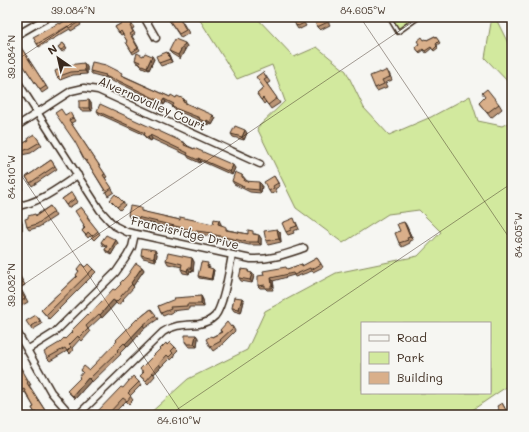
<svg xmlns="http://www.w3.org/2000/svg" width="529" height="432" font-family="Mali,sans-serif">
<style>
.green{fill:#d2e99e;stroke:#868a5e;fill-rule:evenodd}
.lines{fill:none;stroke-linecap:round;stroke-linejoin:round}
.service-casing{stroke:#3b2a1e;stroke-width:6}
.minor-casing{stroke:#3b2a1e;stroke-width:9}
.service{stroke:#f6f6f2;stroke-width:3}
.minor{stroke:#f6f6f2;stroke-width:6}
.wall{fill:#bb9677;stroke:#3b2a1e}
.shaded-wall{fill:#987a61;stroke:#3b2a1e}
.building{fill:#d9af8a;stroke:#3b2a1e}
.ticks{fill:none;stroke:#3b2a1e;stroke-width:1;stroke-opacity:0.45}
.labels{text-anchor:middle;stroke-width:3;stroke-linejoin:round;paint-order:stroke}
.street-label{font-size:12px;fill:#3b2a1e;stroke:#f6f6f2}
.neatline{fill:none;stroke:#3b2a1e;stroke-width:1.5}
.ticks-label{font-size:10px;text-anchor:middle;fill:#3b2a1e}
</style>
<rect width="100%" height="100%" fill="#f6f6f2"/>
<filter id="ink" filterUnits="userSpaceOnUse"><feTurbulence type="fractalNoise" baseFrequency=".025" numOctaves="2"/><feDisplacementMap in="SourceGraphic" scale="8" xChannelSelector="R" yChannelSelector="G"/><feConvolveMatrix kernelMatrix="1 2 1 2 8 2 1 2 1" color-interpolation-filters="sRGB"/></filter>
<g filter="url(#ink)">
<!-- green -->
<path class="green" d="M198,17H256L294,57L317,47L346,71L364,108L389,135L431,117L470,96L478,121L502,126L512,121V383L465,415H148L188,379L247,350L265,311L336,273L418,256L441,232L419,210L388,214L343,243L296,208L257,128L285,101L272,65L237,79ZM362,323H490V393H362Z
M389,17H419L398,32Z
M492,17H495L512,51V86L485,58Z"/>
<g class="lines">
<defs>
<path id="service" d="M389,17L398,32L419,17"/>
<path id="minor" d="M144,17L156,38
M17,35L48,17
M17,81L100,210L109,220L115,226L127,232L251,259C270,260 286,254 304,248
M17,126L71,91L84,88L98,90L260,164
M17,206C40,203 59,187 78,175
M17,332L51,392L71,415
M27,350L54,333L116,272L127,256L132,247L135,234
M78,415L163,332C175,324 185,325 199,324C205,323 211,320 215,316C224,305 229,270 232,255"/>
</defs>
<!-- service casing -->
<use href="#service" class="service-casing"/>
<!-- minor casing -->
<use href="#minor" class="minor-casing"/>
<!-- service -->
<use href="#service" class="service"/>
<!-- minor -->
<use href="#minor" class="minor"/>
</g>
<!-- wall -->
<path class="wall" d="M68,17H91L80,23L81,25L71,31L70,29L39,47L37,44L60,24L68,19Z
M119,17H128L134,28L132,29L135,34L132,36L140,50L133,54L126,42L127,41L123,34L121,35L115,27L122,23Z
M167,17H182L180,18L189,33L181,38Z
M301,17L306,26L300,29V28L298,29L296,26Z
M320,17H325L330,25L320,30L317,27Z
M435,36L440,43L437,45L438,48L434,51L432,48L426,53L424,50L420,53L415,47L424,40H427Z
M63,43L67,48L62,52L58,47Z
M20,46L48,89L42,93L17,56Z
M187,46L180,59L172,54L169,51Z
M167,52L169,55L172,62L161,66L159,63Z
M143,56L154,59L149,70L142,67L140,64L137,63L135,60Z
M84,63L87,67V74L73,75L60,80L57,77Z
M90,71L124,76L170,97L184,99L186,102V103L216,118L212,125L209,124L208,125L201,122L199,120L175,110L172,107L173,106L166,102L164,105L117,82L116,83L108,79L107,78L92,74Z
M263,72L270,82L267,84L280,103L271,109L266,102L264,104L257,94L264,88Z
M381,73H389L392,80L385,83L387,87L377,91L375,88Z
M91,103L92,111H81L79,108Z
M479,103L499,104L502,109L491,118Z
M97,111L185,143L188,146L235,168L232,175L201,161L200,163L189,158L187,155L152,139L151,141L147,139L144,136L145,135L99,114Z
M65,115L72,116L75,121L71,123L107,177L105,178L114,192L108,196L88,163L87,164L85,161Z
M247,133L244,140L233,137L231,134Z
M34,134L42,145L31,153L17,156V145L24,143L29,140Z
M51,160L57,169L32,186L26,177Z
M242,175L247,181L262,185L261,193L250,192L234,184L232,181Z
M274,176L280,186L275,189L277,192L271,194L269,191Z
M17,180H20L22,183V190H17Z
M72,192L78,202L68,208L62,199Z
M110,200L123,202L125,205L120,210Z
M50,206L56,216L39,227L29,230L27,227L28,218L36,215Z
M81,207L90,220H89L100,234L94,240L90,236L88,238L82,231L84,228L83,226L84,225Z
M143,211V212L180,220L213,224H221V225L228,230L248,234H256L261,238V245H249L214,237L212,236L198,234L130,218L128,215Z
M17,219H20L22,222V230H17Z
M296,222L299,229L293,231L294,233L288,235L286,232Z
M404,222L406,225L413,240L409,241L410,243L402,247L399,243Z
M277,229L280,232L281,242L268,245L266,241Z
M101,242L118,243L111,255L107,253L105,250L106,247L103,246Z
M157,254L156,261L143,258L141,255Z
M192,258L194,262L193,272L190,271L189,274L183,273L181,269L182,267L168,264L166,260Z
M317,258L323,267L313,272L312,271L295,277L294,275L273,281L274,287H272L273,290H267L265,288H260L258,286L264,275L288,269L302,264L303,266Z
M209,265V268L214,270L212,280L199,278L198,276Z
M85,267L93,269L96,272L49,319L41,310L77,276L79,272L77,269Z
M142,267L144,270L133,286L134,287L123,299L124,300L118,305L116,303L102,318L101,317L88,329L90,332L82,341L80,339L72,348L73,350L70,354L67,351L50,361L47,358L65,339L115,290Z
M248,270L249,273H252L254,276L252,283L241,281L239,278Z
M17,271L25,285L17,290Z
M22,291L28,302L21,306L17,299Z
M201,296L203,300L204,307H189V309L172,311L173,312L163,316L161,313L158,306Z
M242,298L244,301L241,313L234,311L232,308Z
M151,309L158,319L145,328L128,347L127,346L120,353L121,354L92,382L91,381L75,399L67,391L80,378L83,373L81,370H89L117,342L137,320Z
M39,318L42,324L32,330L30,327Z
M232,326L234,329L235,331L223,343V344L213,351L210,347L212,337L221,332L220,330Z
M196,335L198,338L197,347H189L185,342Z
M167,345L175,347L178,350L174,354L175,356L171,360L170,358L154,374L155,376L148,384L140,376L143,373L140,369Z
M17,361L31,385H29L48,415H36L32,408L34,407L25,392L24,393L20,386L17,388Z
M139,382L141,385L130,396L133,400L129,404L126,401L112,415H94L123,388Z
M502,403L509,415H501Z"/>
<!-- shaded-wall -->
<path class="shaded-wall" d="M185,43L187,46L180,59L178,55Z
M167,52L169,55L172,62L170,59Z
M152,56L154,59L149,70L147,67Z
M84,63L87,67V74L85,71Z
M164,99L166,102L164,105L162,102Z
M89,100L91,103L92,111L89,108Z
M213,115L216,118L212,125L210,122Z
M207,120L209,124L208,125L206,122Z
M245,130L247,133L244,140L242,137Z
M150,135L152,139L151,141L148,138Z
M198,158L201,161L200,163L198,160Z
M233,165L235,168L232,175L230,172Z
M20,180L22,183V190L20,187Z
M259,182L262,185L261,193L259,190Z
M20,219L22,222V230L20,227Z
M219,220L221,224L220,228L218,224Z
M404,222L406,225L413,240L410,237Z
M277,229L280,232L281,242L279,239Z
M259,235L261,238V245L258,242Z
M116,240L118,243L111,255L109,252Z
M155,250L157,254L156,261L154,258Z
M192,258L194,262L193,272L191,268Z
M142,267L144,270L133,286L131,283Z
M188,268L190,271L189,274L187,271Z
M213,269L214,270L212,280L211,279Z
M252,273L254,276L252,283L250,280Z
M271,278L273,281L274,287L272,285Z
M201,296L203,300L204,307L201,304Z
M242,298L244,301L241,313L239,309Z
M113,300L116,303L102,318L100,315Z
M143,325L145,328L128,347L125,344Z
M196,335L198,338L197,347L194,344Z
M159,364L161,367L154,374L152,372Z
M88,378L91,381L75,399L73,396Z"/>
<!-- building -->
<path class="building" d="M68,17H83L78,20L79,22L69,28L68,26L37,44L33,37L59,23L60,24L68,19L67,18Z
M119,17H127L132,25L130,26L133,32L130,34L138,48L132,52L126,42L127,41L121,31L119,33L115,27L122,23Z
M167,17H179L186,30L179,34Z
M299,17H301L304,23L298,26L297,25L296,26L294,21L295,20Z
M320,17H325L328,22L317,27L314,20Z
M435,36L439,41L436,44L437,46L433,50L431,47L425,51L423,49L419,52L415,47L419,44L417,41L422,37L424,40L426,39L427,40Z
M175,39L185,43L178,55L169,51Z
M63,43L66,47L61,50L58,47Z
M20,46L46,86L40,90L17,56V47Z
M167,52L170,59L159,63L156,56Z
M137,53L143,56L145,53L152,56L147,67L139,64L140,62L135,60Z
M92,62L106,65L122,73L121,75L170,97L171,95L176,98L177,96L184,99L183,102L213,115L210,122L207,120L206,122L199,119L200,118L172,107L174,104L164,99L162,102L115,79L114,80L105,76L106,75L90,71Z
M84,63L85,71L71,72L57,77L55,71L68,65Z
M387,70L390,77L382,80L384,84L375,88L370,76L380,72L381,73Z
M263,72L267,78L264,80L277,98L268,105L263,98L261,100L257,94L264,88L256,77Z
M487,89L499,104L487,113L479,103L485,97L482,93Z
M89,100V108H79V101Z
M100,104L185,143L184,145L194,149V148L233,165L230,172L198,158V160L187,155L188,153L150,135L148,138L144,136L145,133L97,111Z
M61,109L65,115L70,112L73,118L69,120L105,174L103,175L112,188L106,192L86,160L85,161L75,142L55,113Z
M235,126L245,130L242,137L231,134Z
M34,134L40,142L28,149L17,153V145L24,143L29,140L28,138Z
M51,160L55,166L30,183L26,177Z
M235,172L242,175V177L245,179L244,181L259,182V190L248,189L232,181Z
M274,176L278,183L273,186L274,188L269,191L264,182Z
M17,180H20V187H17Z
M72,192L76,198L66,205L62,199Z
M115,194L123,202L117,207L110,200Z
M50,206L54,212L37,224L27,227L25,219L28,218V216L35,214L36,216Z
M130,206L141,208V211L180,220V217L213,224L214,219L219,220L218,224L224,226L226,227V230L248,234V230L253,231V234L259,235L258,242H247L211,234L212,233L196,231L128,215Z
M81,207L88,216L87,217L98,231L92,236L88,232L86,235L82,231L85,228L83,226L84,225L75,211Z
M294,218L297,226L291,228V230L286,232L282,223Z
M17,219H20V227H17Z
M404,222L410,237L407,238L408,240L399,243L395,233L400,231L397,224Z
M277,229L279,239L266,241L264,231Z
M106,235L116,240L109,252L105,250L107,246L101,242Z
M142,248L155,250L154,258L141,255Z
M168,253L192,258L191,268H188L187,271L181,269L182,264L166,260Z
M317,258L321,264L311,270L310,268L294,275L293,273L271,278L272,285H271V288H265V285L258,286V276L264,275L263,271L286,267L287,269L302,264V266Z
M201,262L208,263L207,267L213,269L211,279L198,276Z
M136,263L142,267L131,283L132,284L121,296V297L116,302L113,300L100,315L99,314L86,326L88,329L79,338L78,336L69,345L71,347L67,351L65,348L47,358L44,352L59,343L64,338L65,339L72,332L71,331L90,312L91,313L113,289L115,290L121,284L120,283L127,276Z
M81,264L85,267L88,264L93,269L46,315L41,310L77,276L76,275L79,271L77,269Z
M241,269L248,270V272L252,273L250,280L239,278Z
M17,272L23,282L17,285Z
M19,288L25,299L19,302L17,299V290Z
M201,296V304H187V306L170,307L171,309L161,313L158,306L175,299L174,298Z
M234,297L242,298L239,309L232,308Z
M151,309L156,315L143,325L125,344L124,343L117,350L118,351L89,379L88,378L73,396L67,391L80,378L79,377L83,372L81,370L84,366L89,370L117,341L116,340L137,319V320Z
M36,315L40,321L30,327L26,321Z
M227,322L231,327L232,326L233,328L220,340L221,341L210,347L206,339L211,336L212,337L222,332L220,330Z
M185,335H196L194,344H187V342H185Z
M170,342L175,347L171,351L173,353L169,357L167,355L159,364L152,372L153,373L146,381L140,376L144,372L140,369L166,343L167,345Z
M17,362L28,382L27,383L48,415H39L37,412L35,413L32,408L34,407L24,389L22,390L18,383L17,384Z
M133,376L139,382L128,393L131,396L127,401L123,398L107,415H94L121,387L123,388Z
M502,403L507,412L504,415H501L497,406Z"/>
</g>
<!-- ticks -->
<path class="ticks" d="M360,17L512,242M17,60L81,17M17,169L183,415M17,289L420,17M169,415L512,183M508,415L512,412"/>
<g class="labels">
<!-- street labels -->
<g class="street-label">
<text transform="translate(152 104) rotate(24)" y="4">Alvernovalley Court</text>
<text transform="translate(185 233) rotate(13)" y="4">Francisridge Drive</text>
</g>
</g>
<!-- margin -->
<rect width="529" height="432" fill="none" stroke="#f6f6f2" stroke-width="44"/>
<!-- legend -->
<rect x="361" y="322" width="130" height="72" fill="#f6f6f2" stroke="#aba49d"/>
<rect x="369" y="335" width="20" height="6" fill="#f6f6f2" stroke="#aba49d"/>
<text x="397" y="342" font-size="12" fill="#3b2a1e">Road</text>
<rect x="369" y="352" width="20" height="12" fill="#d2e99e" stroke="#aba49d"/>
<text x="397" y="362" font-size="12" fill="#3b2a1e">Park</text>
<rect x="369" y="372" width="20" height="12" fill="#d9af8a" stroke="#aba49d"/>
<text x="397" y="382" font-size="12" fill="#3b2a1e">Building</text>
<!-- north arrow -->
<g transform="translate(58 58) rotate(326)" stroke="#f6f6f2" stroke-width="3" paint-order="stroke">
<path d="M0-3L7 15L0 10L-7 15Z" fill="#3b2a1e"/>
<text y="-6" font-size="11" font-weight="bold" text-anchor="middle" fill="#3b2a1e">N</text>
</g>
<rect x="22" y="22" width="485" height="388" class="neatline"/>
<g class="ticks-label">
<text x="73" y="14">39.084°N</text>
<text x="363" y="14">84.605°W</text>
<text transform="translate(11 57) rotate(-90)" y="4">39.084°N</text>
<text transform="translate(11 177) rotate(-90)" y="4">84.610°W</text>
<text transform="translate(518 235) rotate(-90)" y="4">84.605°W</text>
<text transform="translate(11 285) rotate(-90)" y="4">39.082°N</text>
<text x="179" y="424">84.610°W</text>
</g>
</svg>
